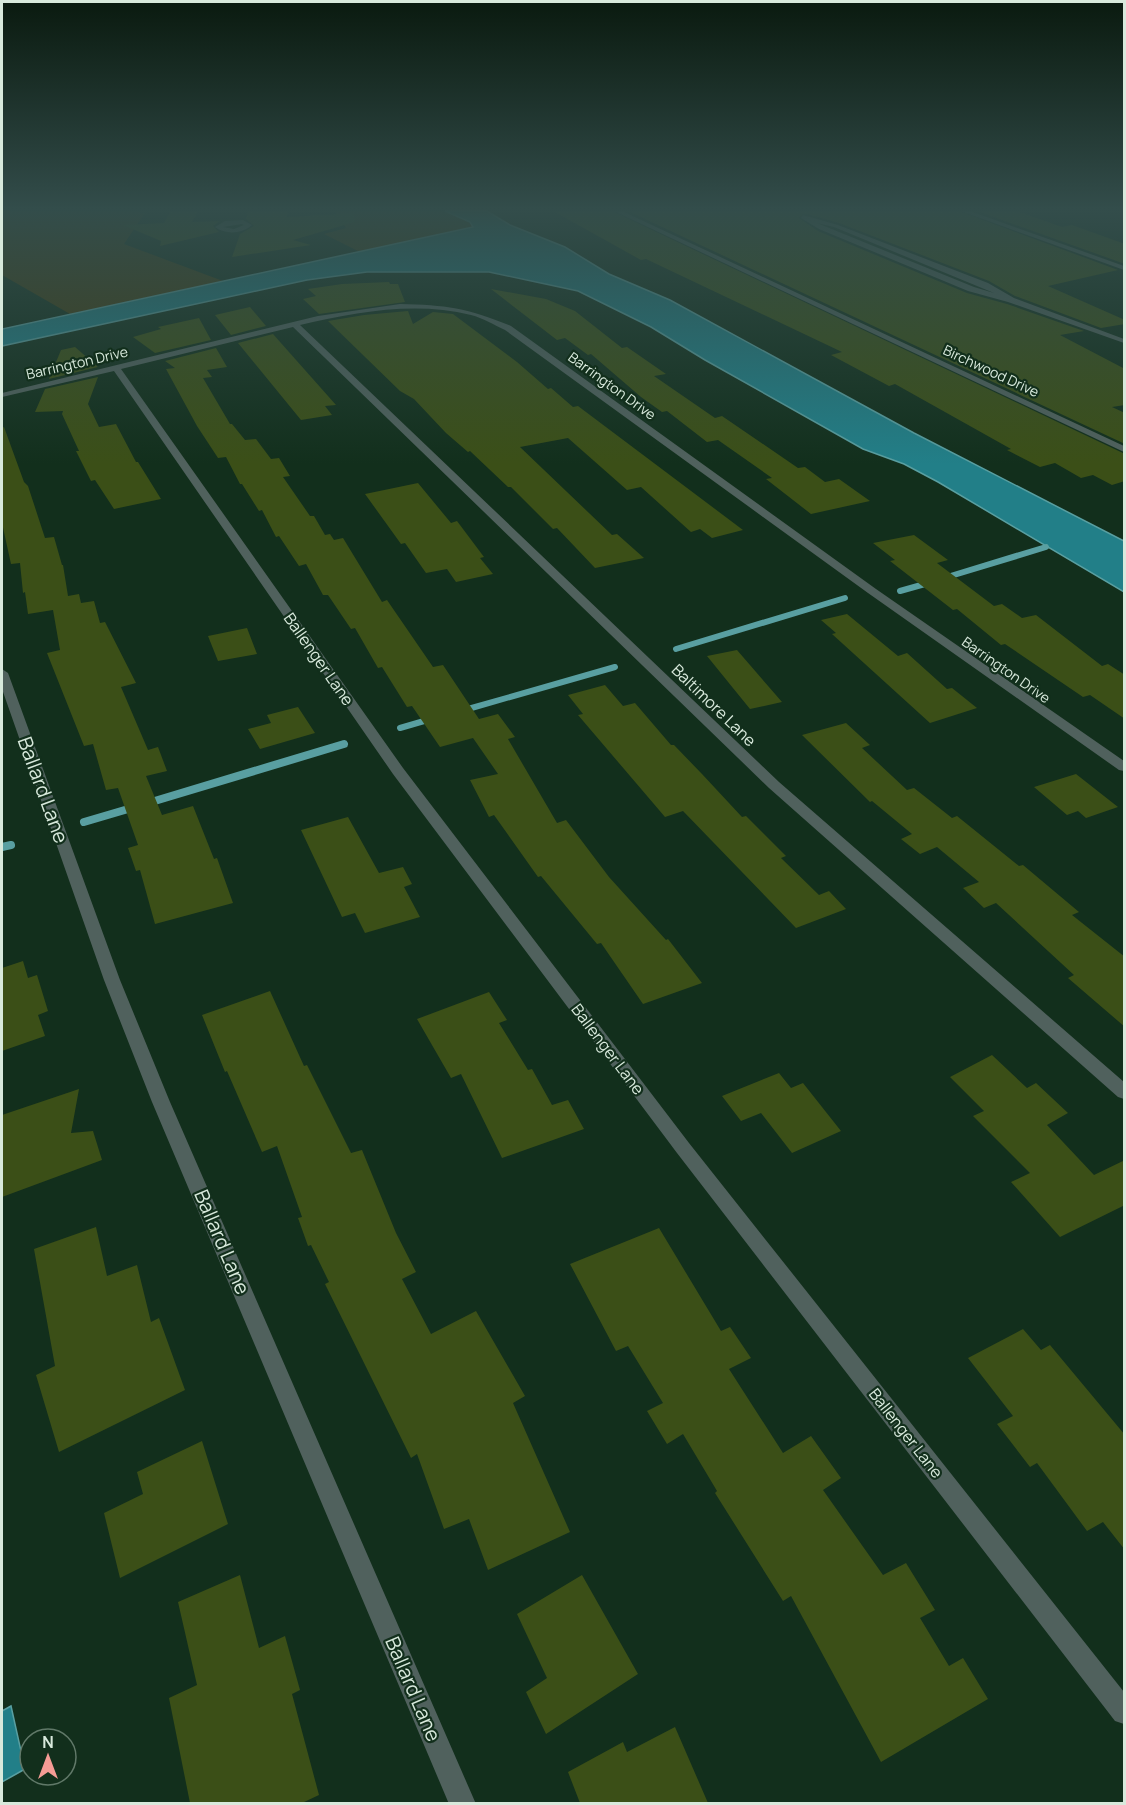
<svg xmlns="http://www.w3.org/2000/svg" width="1126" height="1805" font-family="Manrope,sans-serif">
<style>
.green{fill:#423c10}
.water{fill:#227f88;stroke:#599fa1;stroke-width:1.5}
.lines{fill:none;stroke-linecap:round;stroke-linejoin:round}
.stream-far1{stroke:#599fa1;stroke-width:6}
.stream{stroke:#599fa1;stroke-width:8}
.building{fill:#3b4f17}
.minor{fill:#50615d;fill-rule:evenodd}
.labels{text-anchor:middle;stroke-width:4.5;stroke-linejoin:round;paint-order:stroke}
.far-street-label{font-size:14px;fill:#d8e9dc;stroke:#122f1c}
.street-label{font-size:16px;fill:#d8e9dc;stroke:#122f1c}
.near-street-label{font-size:20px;fill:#d8e9dc;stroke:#122f1c}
</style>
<rect width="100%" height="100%" fill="#122f1c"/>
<!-- green -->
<path class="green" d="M2,211H131L145,213L124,244L223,281L70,314L2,275Z
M335,211H445L474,225L464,231L360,252L324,234L346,228Z"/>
<!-- water -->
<path class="water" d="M445,211H487L510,225L565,247L609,274L670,300L914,433L1124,541V592L938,482L904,464L863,449L705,360L651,327L578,291L489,272H367L307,280L2,346V329L473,227L470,222Z
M11,1706L25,1769L2,1782V1711Z"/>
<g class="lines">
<!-- stream-far1 -->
<path class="stream-far1" d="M944,578L1046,547
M900,591L932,582
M676,649L845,598
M461,711L615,667
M400,728L431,719"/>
<!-- stream -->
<path class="stream" d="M148,803L344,744
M84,822L135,807
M2,847L11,845"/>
</g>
<!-- building -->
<path class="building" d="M171,211H198L192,222L220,221L213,226L219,232L160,246L161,241L123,225L164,223Z
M248,211H288L287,217L354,213L355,222L293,240L311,245L232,257L240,234L254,226L246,219Z
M553,211H612L1125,454V481L1112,485L1093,475L1081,478L1055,463L1040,467L1007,450L1011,449L895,384L889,386L831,355L842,352L646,259L641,260Z
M628,211H959L1118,270L1048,286L1125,320V324L1101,328L1015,296L989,281L839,223L804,213L799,218L818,231L967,293L1007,304L1084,331L1060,335L1125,369V405L1112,407L1125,413V444Z
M977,211H1017L1062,227L1072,225L1125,244V264Z
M389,282L390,284H398L405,302L319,314L303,299L316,296L308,289L342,284Z
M491,289L546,299L575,311L622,348L627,347L666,374L654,376L715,418L722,416L798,468L805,467L825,482L839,479L870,501L811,514L766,479L772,478L718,440L707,442L667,411L662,412L641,397L591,354L588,355L565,338L557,340Z
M250,307L266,326L231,335L215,315Z
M408,311L413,324L433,312L453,314L517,362L548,389L551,388L573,407L578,406L743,530L712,538L700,529L691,532L641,487L627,490L568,438L520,447L612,535L617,534L644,558L595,568L557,528L553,529L511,487H508L470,451L468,452L446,433L414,399L400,391L328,321L364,315Z
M199,318L211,340L155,353L133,337L161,329L158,327Z
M273,334L336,405L325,406L332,415L301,420L238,343Z
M75,347L98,367L49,379L61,350Z
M216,348L227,367L207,370L212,377L203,378L230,424H232L245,440L256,439L271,459L279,458L290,476L283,477L310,516H314L325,535L330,534L334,540L343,538L382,602L387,600L433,667L443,665L479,719L498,714L515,737L508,739L557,823L566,820L609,877L666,940L668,939L702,983L643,1004L601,943L597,944L541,876L538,877L494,815L489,817L470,780L498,774L473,738L440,747L412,706L407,707L382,667L378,668L355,628L351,629L328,595H323L306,564L299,566L279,536L276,537L262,510L259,511L242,484H240L226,457L218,458L197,426L166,369L175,368L165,361Z
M98,377L88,404L99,427L116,424L136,462H138L161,499L114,509L95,480L91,481L76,451H79L62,414L63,411L35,412L45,389Z
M4,427L24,482L28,486L45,538L54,537L62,565H63L68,596L79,594L81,603L94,601L100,623L105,622L136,683L121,687L148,750L158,747L167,771L146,776L162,815L193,806L214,859L217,858L233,903L155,924L140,870L136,871L128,848L138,845L118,788L106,790L93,744L84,746L47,653L60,650L53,610L28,614L25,592L23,593L20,563L11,564L2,523V428Z
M418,483L451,523L457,521L484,557L480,558L493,574L456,582L447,569L426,573L405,543L401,544L365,494Z
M914,535L948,560L937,563L994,606L1002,604L1022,618L1036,615L1102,666L1108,664L1125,675V719L1090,695L1083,697L1005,644L1001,645L957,609L953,610L890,561L895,560L873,543Z
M847,614L898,656L907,653L947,689L952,688L977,708L930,723L832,634L836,633L821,620Z
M247,628L257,654L218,661L208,636Z
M737,650L782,702L750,709L707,656Z
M605,685L623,706L635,703L671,745H674L702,774L742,817L746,816L786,856L781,858L819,895L829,891L846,909L796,928L683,811L665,817L578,715L583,714L568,695Z
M298,707L315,733L260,749L248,729L271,723L267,715Z
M846,723L870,745L862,748L907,790L914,788L952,818L957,816L1019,866L1023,865L1079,912L1072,915L1125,957V1027L1068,978L1074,975L996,903L984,908L963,888L979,882L937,847L920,854L901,839L912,834L872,801L870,802L802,735Z
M1076,774L1118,807L1086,818L1078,811L1067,815L1034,787Z
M348,817L379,873L403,867L412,884L404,887L420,917L365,933L355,913L342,917L301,830Z
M23,961L28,978L37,975L48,1011L38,1015L45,1036L2,1051V968Z
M270,991L304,1066L307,1065L351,1153L362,1150L396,1233L416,1272L402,1279L431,1334L476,1311L525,1396L513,1403L570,1532L488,1570L469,1519L444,1529L417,1454L411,1458L325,1284L329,1282L311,1245L308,1246L298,1218L302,1217L277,1146L262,1152L227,1071L225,1072L202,1015Z
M489,992L507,1020L499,1023L528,1070L532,1069L552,1105L568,1100L584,1129L502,1158L461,1074L451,1078L417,1019Z
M992,1055L1027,1088L1036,1083L1068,1113L1047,1125L1094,1175L1125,1160V1205L1060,1237L1011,1182L1030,1173L973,1116L984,1111L950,1077Z
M779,1073L791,1088L803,1083L841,1131L792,1153L761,1113L741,1121L722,1096Z
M79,1089L71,1133L93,1131L102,1160L2,1197V1115Z
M96,1227L107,1276L137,1265L151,1322L159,1318L185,1390L59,1452L36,1375L55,1366L34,1249Z
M659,1228L721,1331L730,1327L751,1358L729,1369L783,1453L811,1436L841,1478L823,1490L883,1575L906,1563L935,1610L920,1618L949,1666L963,1658L988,1699L881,1762L791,1596L783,1601L715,1493L717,1491L683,1434L667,1444L647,1411L663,1403L628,1346L616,1351L570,1264Z
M1023,1329L1041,1350L1050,1345L1125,1435V1550L1103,1522L1087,1531L1037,1463L1030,1467L997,1424L1013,1416L968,1358Z
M202,1441L228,1524L120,1578L104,1513L143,1494L137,1472Z
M240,1575L259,1648L285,1636L300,1690L292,1694L319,1795L302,1803H190L169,1698L197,1685L178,1602Z
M582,1575L638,1674L546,1734L526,1692L547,1678L517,1614Z
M675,1727L708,1803H580L568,1772L623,1742L627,1752Z"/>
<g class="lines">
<!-- minor -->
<path class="minor" d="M614,211H622L1124,446V452Z
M961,211H970L1124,266V270Z
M803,215L838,225L988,283L1014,298L1124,339V343L1008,302L968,291L819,229L801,218ZM817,223L834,227L994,293L974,287Z
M243,220L252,225C242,234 226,235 215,227L225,221ZM242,224L244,225L234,229L223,227Z
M400,304C446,305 468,308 511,326L876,589L1124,761V771L1119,770L868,593L505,330C494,325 483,318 471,315C415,301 356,312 300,325L779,782L1124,1082V1099L1118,1097L769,788L293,327L121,369L403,768L689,1143L1124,1692V1724L1115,1721L677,1153L393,774L114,371L2,397V393L318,316Z
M2,669L8,673L120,980L170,1102L476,1804H449L152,1102L104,980L2,689Z"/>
</g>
<!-- sky -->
<linearGradient id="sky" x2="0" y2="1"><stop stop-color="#0a1a0f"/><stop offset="0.45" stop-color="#334d4b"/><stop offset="1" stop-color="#334d4b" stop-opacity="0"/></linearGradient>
<rect width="1126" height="464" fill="url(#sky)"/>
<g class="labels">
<!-- far-street labels -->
<g class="far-street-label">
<text transform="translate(77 363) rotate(-13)" y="5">Barrington Drive</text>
<text transform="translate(991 371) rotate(25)" y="5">Birchwood Drive</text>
<text transform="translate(612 386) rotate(36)" y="5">Barrington Drive</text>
<text transform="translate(1006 670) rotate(35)" y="5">Barrington Drive</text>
</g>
<!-- street labels -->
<g class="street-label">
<text transform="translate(319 659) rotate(55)" y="6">Ballenger Lane</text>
<text transform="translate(714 705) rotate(44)" y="6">Baltimore Lane</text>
<text transform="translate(608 1049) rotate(53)" y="6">Ballenger Lane</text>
<text transform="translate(906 1433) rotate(52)" y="6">Ballenger Lane</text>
</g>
<!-- near-street labels -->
<g class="near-street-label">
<text transform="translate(43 790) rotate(70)" y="7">Ballard Lane</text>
<text transform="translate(222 1242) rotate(67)" y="7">Ballard Lane</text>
<text transform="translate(413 1689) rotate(67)" y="7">Ballard Lane</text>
</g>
</g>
<!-- border -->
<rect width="1126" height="1805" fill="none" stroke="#d8e9dc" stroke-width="6"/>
<!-- north arrow -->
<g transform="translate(48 1757)"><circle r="28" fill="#122f1c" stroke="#617969" stroke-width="1.5"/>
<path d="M0-4.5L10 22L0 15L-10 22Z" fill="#f59c95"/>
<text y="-9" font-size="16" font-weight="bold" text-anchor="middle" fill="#d8e9dc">N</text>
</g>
</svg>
